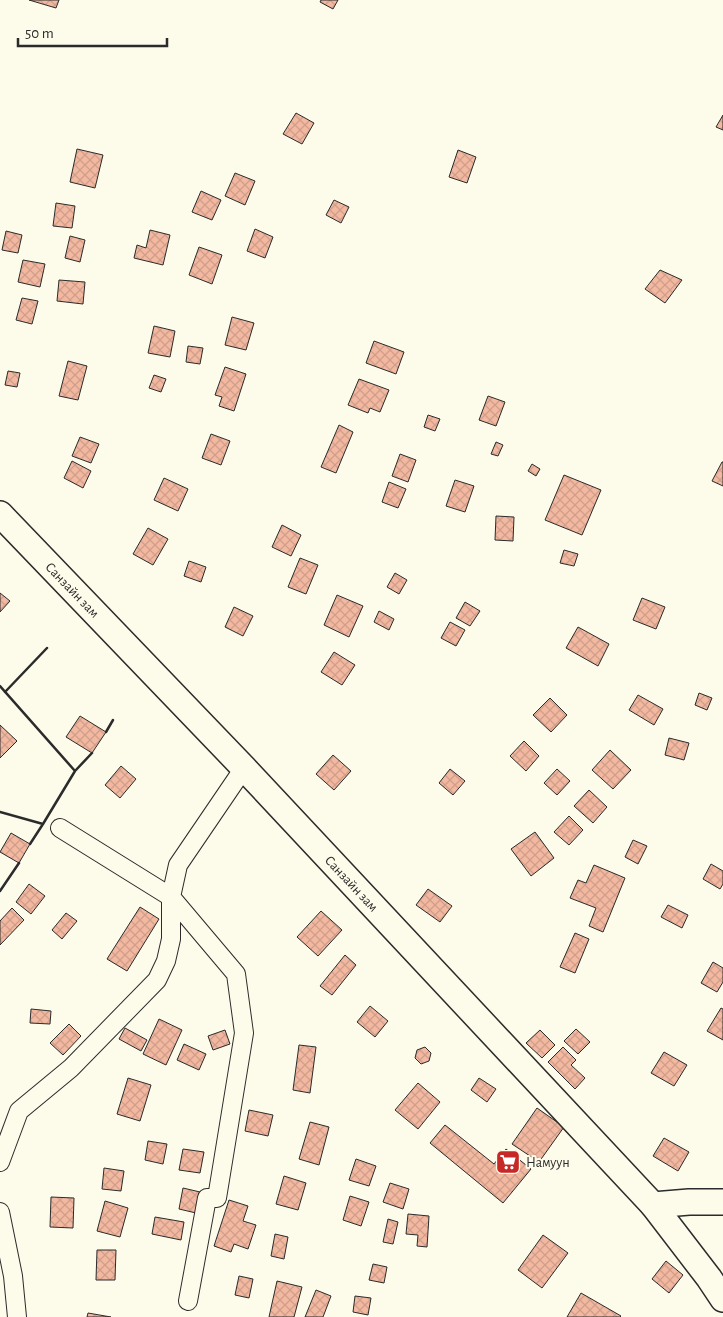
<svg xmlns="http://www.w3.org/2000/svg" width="723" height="1317" font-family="'Alegreya Sans',sans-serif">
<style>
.building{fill:url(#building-cross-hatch);stroke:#2b2b2b}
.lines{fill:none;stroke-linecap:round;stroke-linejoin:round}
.street-casing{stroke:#2b2b2b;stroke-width:20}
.secondary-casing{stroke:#2b2b2b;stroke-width:28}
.street{stroke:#fdfbea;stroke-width:18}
.secondary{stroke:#fdfbea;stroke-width:25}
.wall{stroke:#2b2b2b;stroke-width:2.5}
.labels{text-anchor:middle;stroke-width:4;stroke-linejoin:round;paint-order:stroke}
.street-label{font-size:14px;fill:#2b2b2b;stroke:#fdfbea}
.poi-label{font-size:14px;fill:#2b2b2b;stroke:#fdfbea;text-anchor:start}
</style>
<defs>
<pattern id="building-cross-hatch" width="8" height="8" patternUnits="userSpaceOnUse" patternTransform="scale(1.25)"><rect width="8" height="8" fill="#f2b8a0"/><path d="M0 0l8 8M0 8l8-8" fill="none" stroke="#d09e8a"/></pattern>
</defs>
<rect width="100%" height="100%" fill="#fdfbea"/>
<!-- building -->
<path class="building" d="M29,0H59L56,8Z
M321,0H338L333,9L320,2Z
M296,113L314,123L302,144L283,134Z
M723,115V130L716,127Z
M77,149L103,155L95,188L70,182Z
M458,150L476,157L467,183L449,177Z
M235,173L255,181L245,205L225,196Z
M201,191L221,200L212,220L192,212Z
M334,200L349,207L341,223L326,215Z
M56,203L75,206L72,228L53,226Z
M255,229L273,237L265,258L247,251Z
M150,230L170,235L163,265L134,258L137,245L146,248Z
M6,231L22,235L18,253L2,250Z
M70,236L85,240L80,262L65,258Z
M199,247L222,255L212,284L189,275Z
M23,260L45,264L40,287L18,282Z
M660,270L682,280L665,303L645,289Z
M59,280L85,282L83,304L57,301Z
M22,298L38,301L32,324L16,320Z
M232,317L254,323L246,350L225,345Z
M154,326L175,331L170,357L148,353Z
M374,341L404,352L396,374L366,363Z
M188,346L203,348L200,364L186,362Z
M68,361L87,366L78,400L59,396Z
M225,367L246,374L234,411L219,406L222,397L215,395Z
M8,371L20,373L17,387L5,385Z
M154,375L166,379L161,392L149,388Z
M359,379L389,390L380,412L370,408L368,413L348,405Z
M488,396L505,402L496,426L479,420Z
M428,415L440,419L435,431L424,427Z
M339,425L353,432L336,473L321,467Z
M211,434L230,441L221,465L202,458Z
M80,437L99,444L91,463L72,456Z
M496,442L503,445L498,456L491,454Z
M400,454L416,460L408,482L392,476Z
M72,461L91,471L83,488L64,478Z
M722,462H723V486L712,481Z
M532,464L540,469L536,476L528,471Z
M564,475L601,490L582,535L545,520Z
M164,478L188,489L178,511L154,500Z
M455,480L474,486L465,512L446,506Z
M389,482L406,489L398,508L382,502Z
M496,516L514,517L513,541L495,540Z
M282,525L301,535L291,556L272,547Z
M148,528L168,539L153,565L133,554Z
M564,550L578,554L574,566L560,563Z
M300,558L318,565L306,594L288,587Z
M189,561L206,567L201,582L184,576Z
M395,573L407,580L399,594L387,587Z
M0,593L10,601L0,612Z
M337,595L363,606L349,637L324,625Z
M642,598L665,607L656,629L633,620Z
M465,602L480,611L470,626L456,618Z
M234,607L253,616L243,636L225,627Z
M379,611L394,619L389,630L374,622Z
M450,622L465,630L456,646L441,638Z
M578,627L609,644L598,666L566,648Z
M334,652L355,665L342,685L321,672Z
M699,693L712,698L707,710L695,705Z
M638,695L663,709L654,725L629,710Z
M550,698L567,715L551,732L533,715Z
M80,716L106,732L92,753L66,737Z
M0,725L17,741L0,758Z
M669,738L689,743L684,760L665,755Z
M524,741L539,756L526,771L510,756Z
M610,750L631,770L613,789L592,770Z
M333,755L351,771L334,790L316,774Z
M121,766L136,779L120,798L105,785Z
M450,769L465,781L453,795L439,783Z
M557,769L570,781L557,795L544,783Z
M589,790L607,807L593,823L574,806Z
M569,816L583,830L569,845L554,832Z
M535,832L554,858L531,876L511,849Z
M11,833L30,844L19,863L0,852Z
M633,840L647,846L638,864L625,857Z
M711,864L723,871V884L720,889L703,879Z
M594,865L625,878L603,932L589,926L596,908L570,898L578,880L586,883Z
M29,884L45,896L31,914L16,902Z
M428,889L452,906L440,922L416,905Z
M668,905L688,915L682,928L661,917Z
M140,907L159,919L127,971L107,959Z
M12,908L24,920L0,945V921Z
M321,911L342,930L318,956L297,937Z
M66,913L77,921L62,939L52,930Z
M575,933L589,939L575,973L560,967Z
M345,955L356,965L332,995L320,986Z
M713,962L723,968V982L717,992L701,983Z
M370,1006L388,1021L375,1037L357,1022Z
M721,1008L723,1009V1040L707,1031Z
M31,1009L51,1011L50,1024L30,1023Z
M159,1019L182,1030L166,1065L143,1054Z
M69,1024L81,1036L63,1055L50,1043Z
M125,1028L147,1040L141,1051L119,1039Z
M576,1029L590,1042L578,1054L564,1041Z
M225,1030L230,1044L213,1050L208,1036Z
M540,1030L555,1045L542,1058L526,1043Z
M184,1044L206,1054L199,1070L177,1060Z
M299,1045L316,1047L310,1093L293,1090Z
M425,1047L431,1053L429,1061L421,1064L415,1058L417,1050Z
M563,1047L576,1060L571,1065L585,1078L575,1089L548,1062Z
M664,1052L687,1065L674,1086L651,1073Z
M128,1078L151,1085L140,1121L117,1114Z
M479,1078L496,1089L487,1102L471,1090Z
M418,1083L440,1102L418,1129L395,1110Z
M537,1108L564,1127L539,1162L512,1144Z
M249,1110L273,1115L268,1136L245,1131Z
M310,1122L329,1127L319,1165L299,1159Z
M445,1125L494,1164L506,1149L531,1169L503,1203L430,1143Z
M664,1138L689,1152L678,1171L653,1156Z
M148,1141L167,1144L163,1164L145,1160Z
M183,1149L204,1152L200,1173L179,1170Z
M356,1159L376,1166L369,1186L349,1180Z
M104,1168L124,1171L121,1191L102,1189Z
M284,1176L306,1183L298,1210L276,1204Z
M390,1183L409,1189L403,1209L383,1202Z
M183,1188L200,1192L196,1213L179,1209Z
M350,1196L369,1202L361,1226L343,1220Z
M51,1197L74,1198L73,1228L50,1227Z
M229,1200L248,1206L243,1221L256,1225L248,1249L234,1244L231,1252L214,1246Z
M105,1201L128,1208L120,1237L97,1231Z
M408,1214L429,1216L427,1247L417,1246L418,1235L406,1234Z
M155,1217L184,1222L181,1240L152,1234Z
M388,1219L398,1222L393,1244L383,1242Z
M275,1234L288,1237L284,1259L271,1256Z
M543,1235L568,1253L542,1288L518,1270Z
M97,1250H116L115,1280H96Z
M666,1261L683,1275L669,1293L652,1279Z
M373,1264L387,1267L384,1283L369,1280Z
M239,1276L253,1279L249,1298L235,1295Z
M277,1281L302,1287L294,1317H269Z
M316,1290L331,1296L323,1317H305Z
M581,1293L621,1316L620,1317H567Z
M355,1296L371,1298L368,1315L353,1312Z
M88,1313L111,1317H87Z"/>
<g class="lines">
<defs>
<path id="street" d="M60,828L171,897L236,974L244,1033L217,1198H207L188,1301
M0,1162L19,1111L71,1068L157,980L166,961L171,939V897L178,865L244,768
M0,1212L13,1276L17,1317"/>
<g id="secondary">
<path id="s1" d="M0,514L244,768L653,1205L689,1202H723"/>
<path d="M653,1205L709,1278L723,1299"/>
</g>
</defs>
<!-- street casing -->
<use href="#street" class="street-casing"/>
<!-- secondary casing -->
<use href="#secondary" class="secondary-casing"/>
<!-- street -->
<use href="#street" class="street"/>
<!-- secondary -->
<use href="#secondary" class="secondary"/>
<!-- wall -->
<path class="wall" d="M0,686L75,771L43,824L0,812
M5,692L47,648
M106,732L113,720
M75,771L92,753
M30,844L43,824
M0,891L19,863"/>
</g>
<!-- icons -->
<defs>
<symbol id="supermarket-square" viewBox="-11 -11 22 22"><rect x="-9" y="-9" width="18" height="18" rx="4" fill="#c62828" stroke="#fdfbea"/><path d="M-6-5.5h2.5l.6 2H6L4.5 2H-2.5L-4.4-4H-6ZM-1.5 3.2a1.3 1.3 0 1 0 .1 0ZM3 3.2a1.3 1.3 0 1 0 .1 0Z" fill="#fff"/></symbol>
</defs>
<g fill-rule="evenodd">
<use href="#supermarket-square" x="494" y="1148" width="28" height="28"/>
</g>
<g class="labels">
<!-- street labels -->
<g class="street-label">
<text dy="5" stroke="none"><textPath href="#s1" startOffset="105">Санзайн зам</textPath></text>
<text dy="5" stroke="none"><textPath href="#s1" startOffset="510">Санзайн зам</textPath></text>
</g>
<!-- poi labels -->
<g class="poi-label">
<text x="526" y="1167">Намуун</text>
</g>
</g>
<!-- scale -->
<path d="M18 38v8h149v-8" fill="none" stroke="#2b2b2b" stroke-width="2.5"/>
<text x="25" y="38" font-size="15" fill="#2b2b2b" stroke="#fdfbea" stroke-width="4" paint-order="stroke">50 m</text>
</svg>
